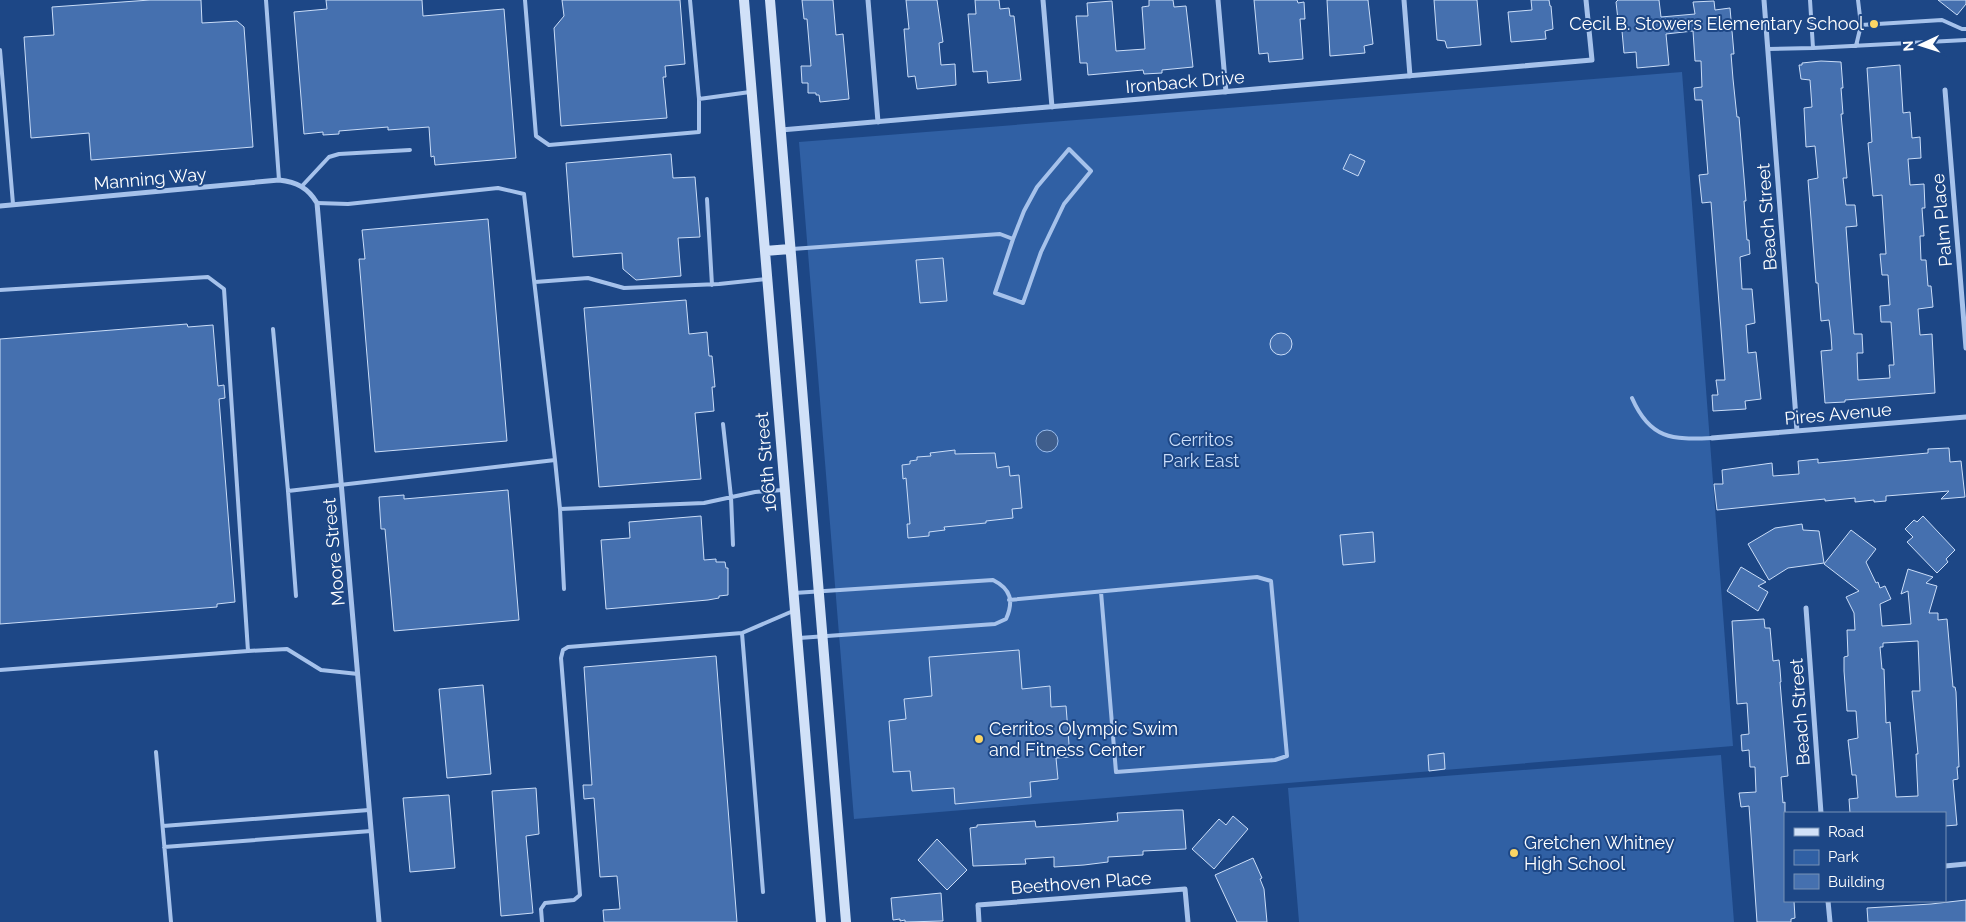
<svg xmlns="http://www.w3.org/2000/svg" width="1966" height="922" font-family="Raleway,sans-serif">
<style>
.green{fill:#3060a4}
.water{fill:#3f5e8c;stroke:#99bced}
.building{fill:#4570af;stroke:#caddf8;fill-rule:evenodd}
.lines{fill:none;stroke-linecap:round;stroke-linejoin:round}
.lane{stroke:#a6c2eb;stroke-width:4}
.street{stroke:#a6c2eb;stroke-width:5}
.secondary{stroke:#d1e1f8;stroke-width:10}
.poi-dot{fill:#fbd564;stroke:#1d4786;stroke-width:2}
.labels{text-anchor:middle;stroke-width:4;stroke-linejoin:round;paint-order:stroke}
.poi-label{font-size:18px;fill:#fff;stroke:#1d4786;text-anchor:start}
.street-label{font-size:18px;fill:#fff;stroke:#1d4786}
.park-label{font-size:18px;fill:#caddf8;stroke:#1d4786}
</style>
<rect width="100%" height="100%" fill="#1d4786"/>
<!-- green -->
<path class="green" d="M1682,72L1733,746L854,819L799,142Z
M1721,755L1734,922H1299L1288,788Z"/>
<!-- water -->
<path class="water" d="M1036 441a11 11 0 1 1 22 0a11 11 0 1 1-22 0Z"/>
<!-- building -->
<path class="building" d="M150,0H201L202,23L237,21L244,27L253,147L91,160L89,133L31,138L24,37L54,35L52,7Z
M326,0H422L423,16L504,9L516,158L435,165L434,156L431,157L429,127L388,130V127L339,131V134L323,135V132L304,134L294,12L327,9Z
M562,0H680L685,64L665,66L666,77H663L667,118L561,126L554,28L564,16Z
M802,0H833L836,35L843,34L849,99L820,102L819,95H816V93H808V83H802L801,66H811L807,19H804Z
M906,0H937L943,42L939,43L941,65L955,64L956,85L917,89L915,76L908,77L904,29H909Z
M975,0H999L1000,9L1009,8L1010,16H1014L1021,80L988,83L987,71L973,72L968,14H976Z
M1149,0H1173L1174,7L1186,6L1193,67L1162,70V73L1144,74L1143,70L1088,75L1087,63H1080L1076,16H1088L1087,3L1112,1L1116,51L1145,49L1142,7L1149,6Z
M1254,0H1297L1298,3L1304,2L1305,19H1300L1303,59L1269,62L1268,53L1259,54Z
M1327,0H1368L1373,44L1364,46L1365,53L1330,56Z
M1434,0H1477L1481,45L1447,48L1445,41L1437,40Z
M1531,0H1549L1550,6H1551L1553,29L1545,31L1546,39L1511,42L1508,12L1532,10Z
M1618,0H1659L1661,17L1695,14L1693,2L1714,1L1715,10L1730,8L1734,54H1731L1733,79L1737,117H1739L1746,201H1744L1747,240H1749L1750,254L1740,257L1742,289H1752L1755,323L1746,325L1748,353L1756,352L1761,399L1745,401L1746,409L1713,411L1712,395H1718L1716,380H1725L1711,202L1702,203L1699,175L1708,174L1702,100H1695L1694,88L1702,87L1701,61H1695L1693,31L1666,34L1669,65L1637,68L1636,52L1624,53L1621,20H1618L1616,2Z
M1938,0H1966V4L1957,15Z
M1821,61L1841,62L1843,88H1841L1843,114H1841L1847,178H1843L1846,205H1855L1857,226L1846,227L1854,334H1862L1863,353H1857L1858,380L1890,378L1889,365H1894L1891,322H1881L1880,306L1890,305L1888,275H1882L1880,254H1886L1882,195L1873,196L1868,143L1872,142L1867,68L1900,65L1903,113L1910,112L1912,138L1920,137L1921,158L1908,159L1910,185L1924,184L1925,208H1922L1924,236H1920L1921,260H1926L1928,286H1931L1933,307L1918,309L1920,335L1932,334L1935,393L1845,400V402L1825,403L1821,351L1832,350L1831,335L1829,320L1821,321L1818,283H1816L1808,180L1818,178L1815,146L1806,147L1804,108L1812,107L1810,80L1801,79L1799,65H1802V63Z
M671,154L673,178L695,177L700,237L678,238L681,276L636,280L623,269L622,253L573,257L566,163Z
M1350,154L1365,161L1358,176L1343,169Z
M488,219L507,441L375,452L359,259H365L362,230Z
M943,258L947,301L920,303L916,260Z
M686,300L689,334L707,332L709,356H712L715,387H712L714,411L695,413L701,479L599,487L584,308Z
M187,324L188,327L213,325L218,386L224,385L225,398L219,399L235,602L217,604V607L0,624V339Z
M1270 344a11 11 0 1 1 22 0a11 11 0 1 1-22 0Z
M1949,448L1950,462L1961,461L1965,497L1941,499L1949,491L1886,496V501L1874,502V500L1855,502V498L1825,501V499L1717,510L1714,484H1723L1722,470L1772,463L1773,476L1799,474L1798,461L1818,459V463L1928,453V449Z
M955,450V454L995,453L997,468L1009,466L1010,476L1019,475L1022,508L1012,509L1013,518L986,521V523L944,527L945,530L929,532V536L908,538L907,524H910L906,478L903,479L902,465L910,464V461L917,460V457L931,456L930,453Z
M508,490L519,620L394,631L385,529H381L379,497L404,495V499Z
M701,516L704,560L716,559V562H725L726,568H728V595L719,596V598L708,600L606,609L601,540L630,538L629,522Z
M1923,516L1955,550L1946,559L1948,562L1937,573L1907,542L1913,537L1905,529L1914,520L1917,522Z
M1802,524L1803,530L1819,531L1824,563L1788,568L1769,580L1748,544L1775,528Z
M1851,530L1876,549L1866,562L1876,583L1878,582L1880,588L1885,586L1891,599L1880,604L1882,626L1911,624L1908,591L1901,594L1908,569L1933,577L1926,583L1937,586L1929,613H1938V620L1947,619L1953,687H1955L1956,692L1959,767H1957L1958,779L1953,780L1957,825L1945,826V813H1850L1849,799L1858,798L1856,775H1852L1848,740L1858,738L1856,711H1847L1844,671V657L1848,656L1847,630H1855L1854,613L1846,597L1859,591L1824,564ZM1918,641L1920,691H1912L1918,754H1916L1918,796L1896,797L1890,722L1886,723L1884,669H1882L1880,647H1883V643Z
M1373,532L1375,562L1343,565L1340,535Z
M1741,567L1766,582L1758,586L1768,592L1758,611L1727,591Z
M1764,619L1765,628H1770L1773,661L1779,660L1780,669L1781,682H1780L1788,776L1781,777L1783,803L1785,802V901H1794L1795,918L1791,919V922H1757L1749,806L1741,807L1739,793L1756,792L1755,767H1750L1749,750L1742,751L1741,735L1749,734L1747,703L1737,704L1732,621Z
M1019,650L1022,689L1050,686L1051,707L1066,706L1070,757L1056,758L1058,779L1030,782L1031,797L955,804L954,788L912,791L910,771L893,772L889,721L906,719L904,699L932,696L929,657Z
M716,656L737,922H604L603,910L620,909L617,876L600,877L594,798L584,799L583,785H592L584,667Z
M483,685L491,774L447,778L439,689Z
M1444,753L1445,769L1429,771L1428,755Z
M536,788L539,834L526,836L533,913L501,916L492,791Z
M449,795L455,868L410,872L403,798Z
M1176,810H1183L1186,849L1143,851V855L1108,857V862L1084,865L1054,867V857L1025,859L1026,864L973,866L970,828L977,827V825L1035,821L1036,827L1081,824L1118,821L1117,813Z
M1233,816L1248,829L1214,869L1192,849L1219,819L1226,825Z
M937,839L967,870L947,890L918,860Z
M1253,858L1262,878L1260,879L1264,889L1267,922H1237L1215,875Z
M941,893L943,921L905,922V920L900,921V919L893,920L891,898Z
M1966,900V922H1868L1867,908L1931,904Z"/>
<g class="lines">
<!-- lane -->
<path class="lane" d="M266,0L279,180
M525,0L536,136L549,145L699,132V99L750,92
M690,0L699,99
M1810,0L1813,48
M1858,0L1861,25L1942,20L1962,29H1966
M1856,46L1861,25
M1768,49L1813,48L1966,40
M0,50L13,204
M302,186L329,157L339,154L410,150
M707,199L712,285
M317,203L348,204L498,188L524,194L555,460
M792,249L1000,234L1013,239L995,293L1023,303L1041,252L1064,204L1091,171L1069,149L1037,187L1024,211L1013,239
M535,282L588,278L624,288L719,284L766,279
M0,290L208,277L224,289L248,651L0,670
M273,329L288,491L555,460L560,509L704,503L755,492L783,490
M1632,398C1650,439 1672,440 1712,438
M723,424L731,497L733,545
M288,491L296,596
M560,509L564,589
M794,593L993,580C1011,589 1014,601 1006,619L995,624L799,638
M1009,600L1257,577L1271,581L1287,756L1275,760L1116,772L1101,592
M742,633L763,892
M248,651L287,649L321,670L358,674
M156,752L171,922
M163,826L369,810
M164,847L371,831
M542,922L541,909L545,903L574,900L580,895L561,658L563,650L568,647L742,633L793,611"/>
<!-- street -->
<path class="street" d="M868,0L878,122
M1043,0L1052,107
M1218,0L1226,92
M1404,0L1410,76
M1764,0L1797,431
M1945,90L1966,348
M781,130L1592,60L1586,0
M0,206L279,180C297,182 308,188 317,203L379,922
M1712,438L1966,417
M1806,608L1821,813
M1945,866L1966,864
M1828,901L1830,922
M979,922L978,905L1185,889L1188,922"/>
<!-- secondary -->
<path class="secondary" d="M744,0L821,922
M770,0L846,922
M765,251L790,249"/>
</g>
<!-- markers -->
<g class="poi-dot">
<circle cx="1874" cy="24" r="5"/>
<circle cx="979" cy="739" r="5"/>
<circle cx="1514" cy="853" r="5"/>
</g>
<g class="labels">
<!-- poi labels -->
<g class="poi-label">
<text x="1864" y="30" text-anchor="end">Cecil B. Stowers Elementary School</text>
<text x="989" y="735">Cerritos Olympic Swim<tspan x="989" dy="21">and Fitness Center</tspan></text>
<text x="1524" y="849">Gretchen Whitney<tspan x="1524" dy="21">High School</tspan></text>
</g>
<!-- street labels -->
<g class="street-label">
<text transform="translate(1185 82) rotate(-5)" y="6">Ironback Drive</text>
<text transform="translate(150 179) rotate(-5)" y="6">Manning Way</text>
<text transform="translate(1767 217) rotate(-94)" y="6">Beach Street</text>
<text transform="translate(1942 220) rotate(-95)" y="6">Palm Place</text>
<text transform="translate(1838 414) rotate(-5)" y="6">Pires Avenue</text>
<text transform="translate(766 462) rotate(-95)" y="6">166th Street</text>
<text transform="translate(334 552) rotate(-95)" y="6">Moore Street</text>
<text transform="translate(1800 712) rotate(-94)" y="6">Beach Street</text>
<text transform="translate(1081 883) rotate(-4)" y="6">Beethoven Place</text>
</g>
<!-- park labels -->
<g class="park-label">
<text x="1201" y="446">Cerritos<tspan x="1201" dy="21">Park East</tspan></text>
</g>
</g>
<!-- legend -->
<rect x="1784" y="812" width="162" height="90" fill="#1d4786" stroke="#7791b6"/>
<rect x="1794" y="828" width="25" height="8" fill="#d1e1f8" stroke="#7791b6"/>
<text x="1828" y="837" font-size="15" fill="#ffffff">Road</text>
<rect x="1794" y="850" width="25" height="15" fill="#3060a4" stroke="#7791b6"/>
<text x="1828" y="862" font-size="15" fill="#ffffff">Park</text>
<rect x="1794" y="874" width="25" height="15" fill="#4570af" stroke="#7791b6"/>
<text x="1828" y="887" font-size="15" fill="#ffffff">Building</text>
<!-- north arrow -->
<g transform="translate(1921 45) rotate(266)" stroke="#1d4786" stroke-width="4" paint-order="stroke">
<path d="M0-4L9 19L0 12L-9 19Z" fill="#ffffff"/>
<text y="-8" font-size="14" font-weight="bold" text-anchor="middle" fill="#ffffff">N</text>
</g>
</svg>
